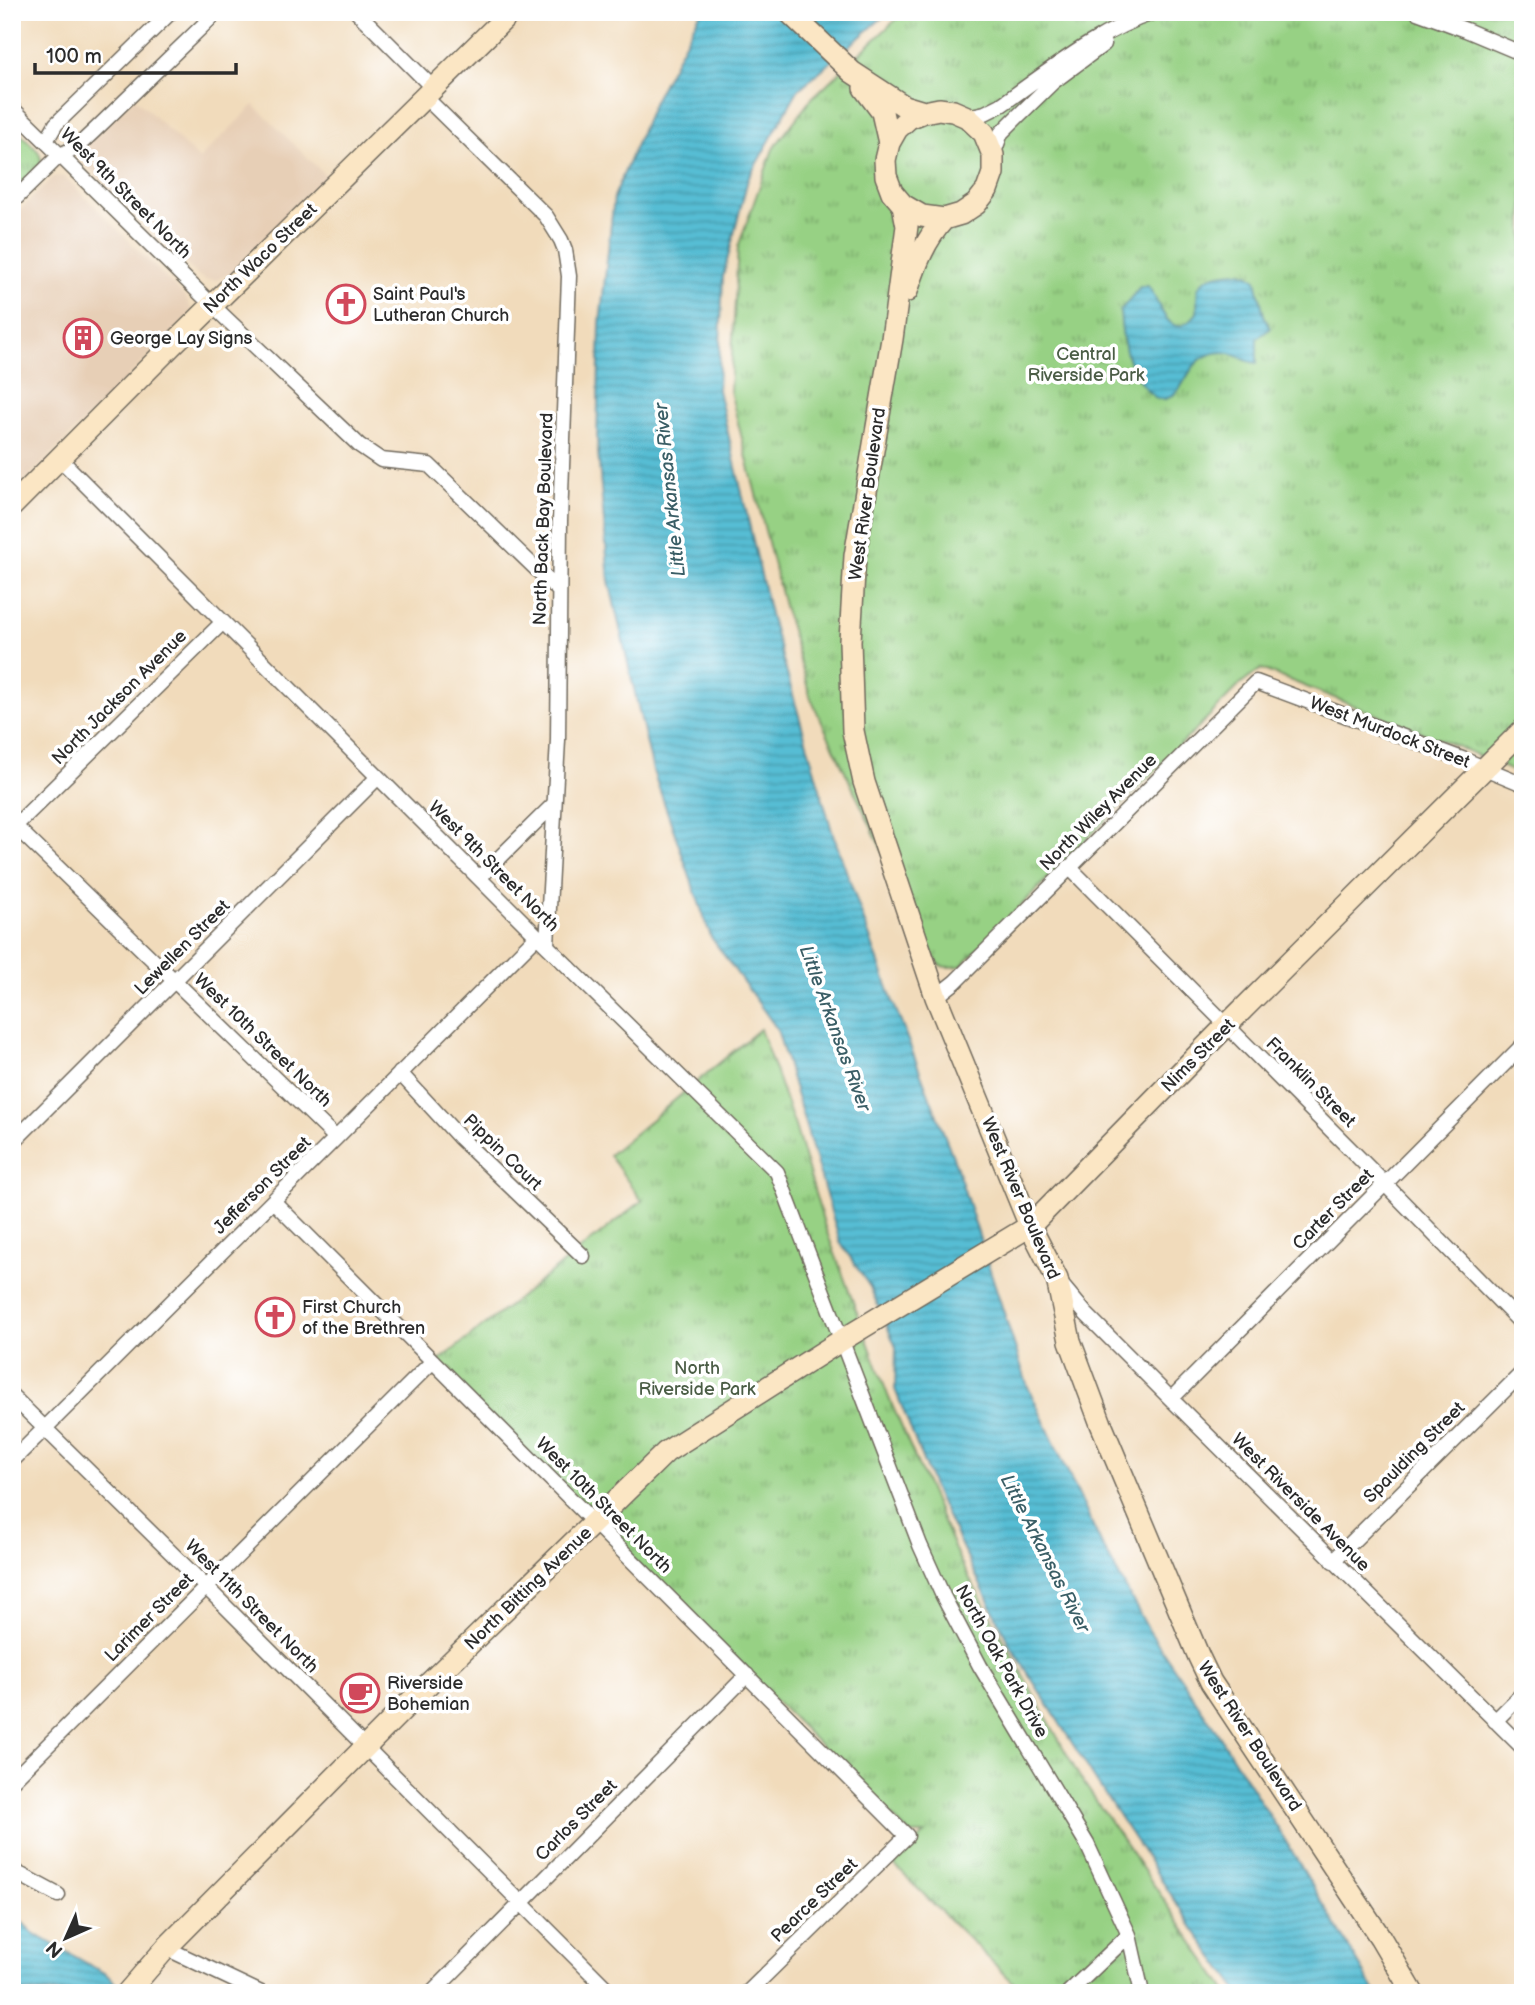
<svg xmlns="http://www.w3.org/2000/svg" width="1535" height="2005" font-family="'Balsamiq Sans',sans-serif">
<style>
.built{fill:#e7cfb6}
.grass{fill:url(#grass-tufts);stroke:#617e58;stroke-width:2}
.water{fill:url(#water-rules);stroke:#407480;stroke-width:2}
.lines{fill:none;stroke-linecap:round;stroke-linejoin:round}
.street-casing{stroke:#70695d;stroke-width:17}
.secondary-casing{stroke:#70695d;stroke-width:24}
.street{stroke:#fff;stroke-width:14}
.secondary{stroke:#fbe6c4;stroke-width:21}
.labels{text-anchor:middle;stroke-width:7;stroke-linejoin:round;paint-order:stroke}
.street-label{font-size:18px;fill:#2b2b2b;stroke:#fff}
.poi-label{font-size:18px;fill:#2b2b2b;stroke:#fff;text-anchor:start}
.park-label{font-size:18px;fill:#4b5d46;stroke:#fff}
.water-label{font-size:19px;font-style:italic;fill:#3a5e66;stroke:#fff}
</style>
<defs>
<pattern id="grass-tufts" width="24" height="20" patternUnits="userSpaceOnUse" patternTransform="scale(1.75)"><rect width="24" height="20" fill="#97d184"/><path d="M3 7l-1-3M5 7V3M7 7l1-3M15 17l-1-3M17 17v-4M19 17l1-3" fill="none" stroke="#7baa6c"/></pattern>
<pattern id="water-rules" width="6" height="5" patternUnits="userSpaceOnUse" patternTransform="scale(1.75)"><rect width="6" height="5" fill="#56bdd4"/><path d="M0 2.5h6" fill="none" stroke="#479aac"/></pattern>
</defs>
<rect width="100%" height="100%" fill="#fff"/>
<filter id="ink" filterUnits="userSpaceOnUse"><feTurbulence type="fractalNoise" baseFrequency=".0143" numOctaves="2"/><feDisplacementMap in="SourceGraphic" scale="14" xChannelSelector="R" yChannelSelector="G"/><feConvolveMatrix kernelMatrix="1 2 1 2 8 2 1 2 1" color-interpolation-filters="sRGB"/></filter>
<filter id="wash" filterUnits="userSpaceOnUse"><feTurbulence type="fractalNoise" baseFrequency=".00686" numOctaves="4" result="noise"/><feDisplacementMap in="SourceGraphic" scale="28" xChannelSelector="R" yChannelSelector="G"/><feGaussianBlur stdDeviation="1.57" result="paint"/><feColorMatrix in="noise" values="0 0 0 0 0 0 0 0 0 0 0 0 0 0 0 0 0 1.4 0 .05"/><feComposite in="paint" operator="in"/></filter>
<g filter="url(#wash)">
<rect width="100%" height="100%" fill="#f1dbbb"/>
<!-- built -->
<path class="built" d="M135,98L199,159L254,105L327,177L232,273L216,280H206L197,275L84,163L82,156V150Z
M58,176L65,177L185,297L192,310L188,316L12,494V218L53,177Z"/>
<!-- grass -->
<path class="grass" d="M907,12H1509L1523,20V776L1459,747L1261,669L1240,685L961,966C944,968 941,969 931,954L811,699L784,606L730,391L738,247L773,149L812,98L901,15Z
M12,125L38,151L41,159L40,165L12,192Z
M760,1029L795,1126L825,1227L889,1398L960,1561L1079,1776L1228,1993H1024L894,1865L925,1834H910L435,1364L642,1201L609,1155Z"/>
<!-- water -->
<path class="water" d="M701,12H889L798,90L748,179L723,277L718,390L771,618L832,831L890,994L955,1162L1028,1387L1101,1543L1148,1629L1217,1732L1290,1848L1376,1993H1240L1195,1931L1098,1784L1009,1643L936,1494L895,1389L896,1347L870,1287L840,1242L777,1029L711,937L653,771L609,581L597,440L600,323L614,197L654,101Z
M1239,272L1248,274L1256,280L1264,315L1270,329L1257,338V363C1242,363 1236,349 1215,353C1186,359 1187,391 1168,398C1164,400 1160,399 1157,399C1129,378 1122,345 1120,311L1140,287L1148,286C1161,303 1169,348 1197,313C1198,306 1196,295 1198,289C1204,273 1225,273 1239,272Z
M12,1912L33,1933L106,1974L125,1993H12Z"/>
</g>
<g filter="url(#ink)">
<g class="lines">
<defs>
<path id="street" d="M357,12L434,89
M1417,12L1466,30L1523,54
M425,97L546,216L561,240L565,250L569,276L560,521L558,740L547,945
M12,108L212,305L359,445L381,460L429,465L559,591
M967,117L985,113L1001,105C1049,71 1098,31 1155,12
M46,141L56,124L171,12
M993,155L1001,133L1018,116L1053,82L1104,44
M12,202L60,155L77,147L94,131L217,12
M59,458L537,936L777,1172L920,1545L943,1596L980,1666L1087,1844L1129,1935L1142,1993
M12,823L336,1138
M12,829L223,622
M1069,867L1385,1184L1523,1325
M479,878L554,804
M936,997L955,982L1256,682L1465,760L1523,784
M400,1073L459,1137L583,1256
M12,1143L378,777
M273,1201L907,1836L747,1993
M1060,1283L1086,1314L1171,1399L1523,1748
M12,1396L206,1587L611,1993
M1171,1399L1523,1045
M12,1461L336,1138L537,936
M1333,1561L1523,1372
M1495,1721L1523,1693
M12,1781L433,1361
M12,1867L19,1874L58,1895
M166,1948L261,1993
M432,1993L747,1675
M1068,1993L1129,1935"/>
<path id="secondary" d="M789,12L852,72L904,106L924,112
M864,88L882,112L889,143
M903,205L922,216L944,219L961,214L976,204L987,190L993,173V155L984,133L967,117L953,111L939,109L924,112L909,118L897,129L889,143L885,160L886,176L892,192L903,205L907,226L892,339L855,556L850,641L853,731L864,782L936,997L1030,1226L1057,1279L1070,1341L1101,1424L1199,1657L1211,1682L1380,1937L1413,1993
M907,291C916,264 925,240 944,219
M12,506L171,346L511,12
M127,1993L166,1948L412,1700L666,1452L842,1340L1030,1226L1227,1025L1523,730"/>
</defs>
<!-- street casing -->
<use href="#street" class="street-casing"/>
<!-- secondary casing -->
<use href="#secondary" class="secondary-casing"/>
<!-- street -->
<use href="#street" class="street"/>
<!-- secondary -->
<use href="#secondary" class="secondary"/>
</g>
</g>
<!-- icons -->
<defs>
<symbol id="church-ring" viewBox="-11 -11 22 22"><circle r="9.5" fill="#fff" stroke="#d1495b" stroke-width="1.5"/><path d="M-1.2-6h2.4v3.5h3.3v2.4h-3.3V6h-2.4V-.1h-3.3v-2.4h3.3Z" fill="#d1495b"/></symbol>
<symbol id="building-ring" viewBox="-11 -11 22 22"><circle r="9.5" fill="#fff" stroke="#d1495b" stroke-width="1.5"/><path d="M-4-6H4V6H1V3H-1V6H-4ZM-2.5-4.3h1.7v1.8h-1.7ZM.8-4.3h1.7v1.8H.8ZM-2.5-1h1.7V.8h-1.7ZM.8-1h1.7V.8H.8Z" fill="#d1495b"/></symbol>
<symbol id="cafe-ring" viewBox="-11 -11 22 22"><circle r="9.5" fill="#fff" stroke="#d1495b" stroke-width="1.5"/><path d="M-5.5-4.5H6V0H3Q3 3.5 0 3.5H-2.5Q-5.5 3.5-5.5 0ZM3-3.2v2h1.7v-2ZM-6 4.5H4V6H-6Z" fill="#d1495b"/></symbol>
</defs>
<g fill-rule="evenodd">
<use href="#church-ring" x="324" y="282" width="44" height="44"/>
<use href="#building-ring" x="61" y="316" width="44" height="44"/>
<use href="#church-ring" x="253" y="1295" width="44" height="44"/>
<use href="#cafe-ring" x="338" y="1671" width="44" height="44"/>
</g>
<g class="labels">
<!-- street labels -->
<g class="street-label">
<text transform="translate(126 193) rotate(45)" y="6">West 9th Street North</text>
<text transform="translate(260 258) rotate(-44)" y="6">North Waco Street</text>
<text transform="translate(867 494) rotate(-82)" y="6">West River Boulevard</text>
<text transform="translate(543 519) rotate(-88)" y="6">North Back Bay Boulevard</text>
<text transform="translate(119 697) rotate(-45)" y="6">North Jackson Avenue</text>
<text transform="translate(1390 732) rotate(21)" y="6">West Murdock Street</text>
<text transform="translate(1098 812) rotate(-45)" y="6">North Wiley Avenue</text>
<text transform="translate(494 866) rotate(45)" y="6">West 9th Street North</text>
<text transform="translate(182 947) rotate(-45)" y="6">Lewellen Street</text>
<text transform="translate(263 1040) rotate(44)" y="6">West 10th Street North</text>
<text transform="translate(1198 1055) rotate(-45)" y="6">Nims Street</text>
<text transform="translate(1311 1082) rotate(45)" y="6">Franklin Street</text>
<text transform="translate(503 1152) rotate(44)" y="6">Pippin Court</text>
<text transform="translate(262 1185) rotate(-45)" y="6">Jefferson Street</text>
<text transform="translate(1021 1198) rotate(67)" y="6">West River Boulevard</text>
<text transform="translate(1333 1209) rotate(-45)" y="6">Carter Street</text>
<text transform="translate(1414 1452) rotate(-45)" y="6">Spaulding Street</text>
<text transform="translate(1301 1502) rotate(45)" y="6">West Riverside Avenue</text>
<text transform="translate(604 1505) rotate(45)" y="6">West 10th Street North</text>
<text transform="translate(528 1588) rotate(-44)" y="6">North Bitting Avenue</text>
<text transform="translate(252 1606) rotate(45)" y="6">West 11th Street North</text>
<text transform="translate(149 1617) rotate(-45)" y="6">Larimer Street</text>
<text transform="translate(1002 1661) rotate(61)" y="6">North Oak Park Drive</text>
<text transform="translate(1250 1736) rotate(57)" y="6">West River Boulevard</text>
<text transform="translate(576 1820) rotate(-45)" y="6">Carlos Street</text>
<text transform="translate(814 1900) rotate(-44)" y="6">Pearce Street</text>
</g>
<!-- poi labels -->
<g class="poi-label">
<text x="373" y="300">Saint Paul's<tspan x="373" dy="21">Lutheran Church</tspan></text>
<text x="110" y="344">George Lay Signs</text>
<text x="302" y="1313">First Church<tspan x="302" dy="21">of the Brethren</tspan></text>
<text x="387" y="1689">Riverside<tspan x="387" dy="21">Bohemian</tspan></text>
</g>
<!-- park labels -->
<g class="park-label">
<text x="1086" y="360">Central<tspan x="1086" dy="21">Riverside Park</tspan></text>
<text x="697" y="1374">North<tspan x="697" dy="21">Riverside Park</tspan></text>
</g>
<!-- water labels -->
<g class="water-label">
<text transform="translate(669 490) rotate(-96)" y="7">Little Arkansas River</text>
<text transform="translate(836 1028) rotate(70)" y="7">Little Arkansas River</text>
<text transform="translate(1046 1553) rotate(63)" y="7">Little Arkansas River</text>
</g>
</g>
<!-- margin -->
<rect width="1535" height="2005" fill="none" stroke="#fff" stroke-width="42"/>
<!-- north arrow -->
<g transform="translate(66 1938) rotate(225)" stroke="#ffffff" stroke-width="5" paint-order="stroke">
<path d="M0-5L12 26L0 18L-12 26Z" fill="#2b2b2b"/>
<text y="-10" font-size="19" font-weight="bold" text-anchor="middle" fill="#2b2b2b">N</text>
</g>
<!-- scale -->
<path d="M35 63v10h201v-10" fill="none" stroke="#2b2b2b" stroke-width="3.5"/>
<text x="46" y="63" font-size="21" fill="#2b2b2b" stroke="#ffffff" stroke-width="5" paint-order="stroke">100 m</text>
</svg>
